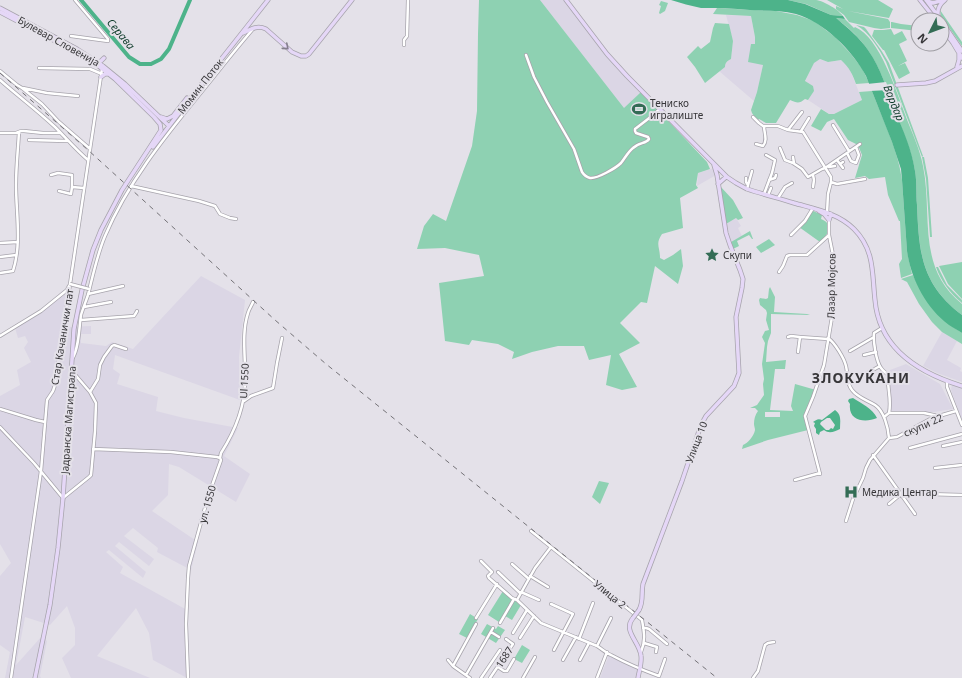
<svg xmlns="http://www.w3.org/2000/svg" width="962" height="678" font-family="'Noto Sans',sans-serif">
<style>
.built{fill:#dbd6e5}
.green{fill:#8ed1b2;fill-rule:evenodd}
.water{fill:#4db38a;fill-rule:evenodd}
.pier{fill:#e4e1e9}
.lines{fill:none;stroke-linecap:round;stroke-linejoin:round}
.river{stroke:#4db38a;stroke-width:4}
.street-casing{stroke:#a7a4ac;stroke-width:4}
.secondary-casing{stroke:#a7a4ac;stroke-width:5}
.street{stroke:#fff;stroke-width:2.5}
.secondary{stroke:#e5d7f7;stroke-width:3.5}
.rail{stroke:#747277;stroke-width:1;stroke-dasharray:5 5;stroke-linecap:butt}
.street-bridge-casing{stroke:#a7a4ac;stroke-width:4;stroke-linecap:butt}
.secondary-bridge-casing{stroke:#a7a4ac;stroke-width:5;stroke-linecap:butt}
.street-bridge{stroke:#fff;stroke-width:2.5}
.secondary-bridge{stroke:#e5d7f7;stroke-width:3.5}
.oneway{stroke:#857e8e}
.labels{text-anchor:middle;stroke-width:4;stroke-linejoin:round;paint-order:stroke}
.street-label{font-size:10px;fill:#373639;stroke:#e4e1e9}
.poi-label{font-size:10px;fill:#373639;stroke:#e4e1e9;text-anchor:start}
.water-label{font-size:11px;font-style:italic;fill:#0e3b2a;stroke:#e4e1e9}
.district-label{font-size:14px;font-weight:bold;letter-spacing:1px;fill:#373639;stroke:#e4e1e9}
</style>
<rect width="100%" height="100%" fill="#e4e1e9"/>
<!-- built -->
<path class="built" d="M540,0H566L599,45L642,91L624,109Z
M726,15L751,16L755,37V44L763,65L757,92L754,101L719,71L723,68L728,60L731,59L733,41Z
M820,59L828,62L841,60L846,64L851,72L862,100L834,114L831,115L808,100L814,91L805,82L814,62Z
M714,168L716,175L697,186L698,173Z
M736,218L741,226L738,228L742,236L731,242L726,224Z
M201,276L245,300L239,357L240,400L115,355L113,369L120,374L117,384L158,397L156,411L184,418L238,428L224,456L250,474L236,502L179,467L169,464L168,495L152,511L198,542L191,570L157,552L158,548L133,528L124,536L154,559L149,566L119,542L115,546L146,572L143,578L109,550L106,552L123,567L120,573L187,610V678L153,660L149,633L136,608L97,656L150,678H71L62,658L75,645V628L67,606L50,625L25,617L16,665L42,636L47,641L40,676L41,678H5L10,652L0,645V576L11,563L0,544V396L20,385L17,370L31,362L24,348L28,342L25,336L18,338L15,328L44,309L68,291L71,295L67,327L91,326V334H81V343L106,346L112,342L133,349Z
M942,332L957,341L947,360L961,368L960,371L962,372V382L937,373L923,366Z
M906,364L940,384L953,409L934,412H891V393L888,385L890,370Z
M952,385L962,388V420L952,393L951,389Z
M609,655L639,668L638,678H600Z"/>
<!-- green -->
<path class="green" d="M479,0H540L624,108L641,92L707,162L710,169L698,173L696,185L698,188L680,198L683,228L662,234C655,244 660,247 660,258L664,260L673,255L681,249L683,266L678,284L655,266L647,303L641,302L620,323L640,343L619,354L637,387L622,390L606,385L611,355L589,360L584,346H558L532,352L512,359L514,352L498,344L472,340L469,345L445,341L439,283L484,276L479,255L445,248L417,249L424,226L433,214L446,221L472,146L477,111L478,34Z
M788,0C797,0 807,0 816,0C824,1 839,10 843,16L831,15L806,4Z
M827,0H878L893,9L889,18L848,11L888,19L890,22V28L881,29L874,28L849,22L844,15L836,9V6L843,9Z
M661,1L668,3L665,11L660,14L659,13L661,6L659,5Z
M717,8L776,11L797,15L814,21L835,37L850,53L862,68L869,83L856,84C853,75 849,67 841,60L828,62L820,59L814,63L805,81L813,86L814,91L808,100L805,99C799,104 797,103 790,100L776,123H766L759,119L757,121L752,113L751,110L757,92L763,65L748,62L751,44H755V37L751,16L713,14Z
M940,10L962,42V46L941,16Z
M835,18L845,19L854,28L855,27C880,37 897,94 906,117C912,133 920,149 923,166C933,216 916,267 962,304V315C921,284 919,252 917,204C916,193 917,182 915,171C912,153 905,136 898,119C882,76 875,45 835,18Z
M891,22H892L901,24L918,26V31L891,28Z
M715,23L729,24L733,41L731,59C727,61 725,63 725,67L705,83L695,67L687,57L698,46L701,49L710,42L713,28Z
M856,25L864,27L866,29L881,50L889,63L923,156L922,157L886,62C879,49 870,33 856,25Z
M891,29L894,35L902,31L907,40L899,44L907,61L898,66L905,63L910,73L899,79L884,50H883L872,36L874,30H883Z
M872,91C883,120 898,150 902,180L907,251L909,261L912,274L901,278L899,264L902,259L900,221H899L888,195L885,177L869,179L865,176L855,178L862,155L858,145L848,140L834,119L827,122L821,131L811,126L821,109L829,114H834L862,100L859,92Z
M922,157H924L928,178L932,237H930L926,179Z
M720,186L733,200L743,218L738,220L736,218L726,224Z
M811,210L822,215L821,219C823,220 826,221 827,223C832,229 825,238 820,242L799,227Z
M750,231L753,239H752L749,235L737,241L739,246L733,249L731,242Z
M769,239L775,245L761,253L756,247Z
M962,262V299L948,284L939,266Z
M936,267H938L947,285L962,300V303C950,293 941,281 936,267Z
M913,275C926,302 936,316 962,333V344L942,332L932,322L919,304L907,282L901,279Z
M770,287L775,297L774,312L807,314L810,315L771,314V333L768,341L767,347L766,362L786,360L785,369H775L770,410L793,411L791,406L795,384L816,390L805,416L808,430L768,440L742,449L743,445C748,443 754,436 755,430C755,428 754,426 754,424C754,419 755,415 758,411L755,408H750L757,405L764,395L763,384L764,379L762,364L765,343L762,337L765,331L769,330L766,320L767,313L766,310L760,305L759,300L760,298L766,299L768,298L769,289ZM765,412H780V417H765Z
M599,481L609,483L600,504L592,497Z
M503,591L514,599L499,622L488,615Z
M514,600H516L521,605L512,620L505,616Z
M470,614L478,619L467,638L459,634Z
M487,624L496,629L498,626L505,630L496,643L481,634Z
M522,645L530,650L522,663L514,659Z"/>
<!-- water -->
<path class="water" d="M671,0H788L805,4L831,15L843,16L845,19L836,18C848,28 859,37 868,50C881,68 887,90 895,111C903,130 912,150 915,171C917,182 916,194 917,205C919,252 921,284 962,315V333C958,330 953,328 949,325C926,308 911,279 907,251L902,180L901,169L892,142L866,76C853,51 824,22 796,14C781,10 766,11 750,10C739,9 728,8 717,8C711,8 706,8 701,8C691,6 681,3 671,0Z
M853,398C861,403 873,409 877,418C865,423 848,421 850,404L848,401L849,399Z
M835,410C842,415 840,421 840,429C834,432 829,434 824,430L820,432L819,435L816,433V429L814,426L815,423L813,422C816,420 818,418 822,420ZM827,418H830L835,425L833,429L831,428L829,430H826L820,424L821,422Z"/>
<!-- pier -->
<path class="pier" d="M886,82L889,90L870,91L867,84Z"/>
<g class="lines">
<!-- river -->
<path class="river" d="M81,0L129,57L140,64H151L161,59L169,49L190,0"/>
<defs>
<path id="street" d="M75,0L108,39
M71,36L108,41
M404,45V40L407,36L408,0
M526,55L534,77L547,102L574,149L582,172C584,175 586,177 590,178C597,179 616,168 621,163C625,158 628,152 633,148C639,142 646,144 649,139L648,137L636,133L635,131V129L648,119L660,109
M39,68L90,69L102,74
M0,71L17,85L22,88L42,104L59,122L89,148
M0,80C18,96 37,110 55,127C66,138 76,150 88,160
M23,88L47,93L78,96
M753,117L759,123L763,126H778L788,130L803,132L831,177V182L828,194L827,213
M833,125L849,151
M788,130L802,112
M801,131L809,118
M0,133H16L21,131H24L43,133H59
M29,140L67,141
M756,144L763,146C768,140 764,133 764,126
M780,148L785,160L793,163L802,169L808,177L822,169L825,168L860,144
M847,153L851,161L856,163L859,155L856,147
M793,157L794,163
M837,160L840,164L843,162
M840,164L843,168
M829,167L835,166
M51,175L58,173L72,175V187L71,194L59,191
M813,175L814,180L813,187
M746,178V182L748,185
M769,180L775,178L776,175
M831,182L837,184L865,179
M131,186L199,201L215,206L220,214L230,218L236,219
M72,187L84,188
M747,189L752,171
M764,194L772,173L775,160L766,155
M768,195L771,188
M778,198L785,187L792,183
M791,235L805,221L813,208
M0,243L18,242
M0,257L16,255
M779,272L783,266L787,256L790,255H807L829,235
M0,273L13,271C22,243 16,213 16,185C16,167 18,150 19,132
M88,294L123,286
M84,307L111,302
M81,320L134,316L136,313L137,311
M882,328L874,333C873,341 876,361 881,368C883,371 886,373 888,375C887,389 892,399 889,413
M0,336L41,311L67,290L69,286
M788,337L791,336L800,337
M828,338C835,343 844,358 846,366C848,374 846,383 852,390C858,398 867,400 875,405C884,411 888,427 889,438L870,460L866,468L863,478L853,499L846,521
M850,351L874,337
M798,352L800,337L828,339
M864,355L876,352
M72,359C79,349 79,328 81,315C83,308 86,301 88,295C93,275 97,255 105,236C127,184 163,139 199,95C217,73 234,51 253,29
M862,376L880,366
M947,381V387L962,425
M90,392L98,379L100,365L104,357L112,346L114,345L126,349
M244,401L251,396L273,388L277,363L282,338
M0,409L36,420L45,422
M884,417L889,413H924L938,416
M0,427L34,463L63,498L89,477L91,475L95,431L96,403L90,392L72,371
M889,438L897,437L932,418L956,411
M943,446L962,442
M910,448L962,434
M93,449L171,452L217,457L220,458L221,460L208,497L189,566L188,578L186,624L188,678
M873,455L915,514
M220,458L221,453C235,431 245,407 245,381C246,359 241,334 248,313C249,309 252,305 253,302
M935,468L962,465
M820,474L805,416L813,397L824,365L832,317L833,270V255L829,235V220
M795,480L820,473
M927,494L962,495
M889,504L901,494
M531,531L642,620C644,632 646,640 641,652
M481,561L492,572L488,576L489,578L512,598L517,600L541,623L597,646C602,649 606,653 611,655C626,663 642,670 659,676L665,659
M512,564L529,579
M498,572L520,593
M530,576L548,587
M521,592L539,600
M517,600L535,568L551,547
M551,604L573,614L554,650
M476,618L497,584
M500,623L514,599
M643,628H646L649,629L667,644
M491,632L499,637
M513,633L527,610
M520,638L534,616
M579,639L593,603
M644,643L657,647L656,652
M597,646L611,618
M448,660L453,666L470,678
M563,660L576,637
M580,660L589,643
M453,666L476,624
M498,667L504,671H507L514,659
M466,675L493,628
M11,678L41,471L47,400L53,391L55,385L102,69
M481,678L500,650
M490,678L513,644L506,639
M523,678L535,657
M597,678L607,652
M753,678L758,671L765,645L768,643L774,642"/>
<path id="secondary" d="M566,0L607,54L627,76L727,177L736,183L747,189C762,194 778,198 794,203C815,209 838,213 854,229C875,250 872,274 875,300C879,348 919,373 962,386
M920,0L936,20
M926,0L941,20
M927,1L933,3L943,0
M0,8L77,49L103,66L125,84L169,126
M0,12L74,51L96,64L115,79L155,118
M938,15C937,8 940,4 945,0
M942,22L962,51
M942,28L953,43L962,58
M243,33C251,29 257,25 266,29L292,52L301,56H306L309,54L317,44L352,0
M98,62L101,61L104,58
M958,68L957,67L959,60V54
M101,77L105,74H109
M897,85L926,83L935,81L962,66
M161,117L167,119L173,116L187,98
M153,147L196,91L268,0
M718,184L726,177
M819,211L824,214L829,220L831,214
M639,610C644,601 641,593 643,584L682,481L701,425L706,416L734,386L736,381L739,373L736,317L742,288L743,279L740,270L730,245L726,233L717,175L714,165
M633,618C622,631 640,642 641,656C642,663 639,671 638,678
M35,678L50,605L58,548L63,498L74,329L82,290L93,250L101,230L122,190L161,130L160,124L154,117"/>
</defs>
<!-- street casing -->
<use href="#street" class="street-casing"/>
<!-- secondary casing -->
<use href="#secondary" class="secondary-casing"/>
<!-- street -->
<use href="#street" class="street"/>
<!-- secondary -->
<use href="#secondary" class="secondary"/>
<!-- rail -->
<path class="rail" d="M0,73L88,150L275,320L326,364L717,678"/>
<defs>
<path id="street-bridge" d="M70,284L89,289"/>
<path id="secondary-bridge" d="M633,618L639,610"/>
</defs>
<!-- street-bridge casing -->
<use href="#street-bridge" class="street-bridge-casing"/>
<!-- secondary-bridge casing -->
<use href="#secondary-bridge" class="secondary-bridge-casing"/>
<!-- street-bridge -->
<use href="#street-bridge" class="street-bridge"/>
<!-- secondary-bridge -->
<use href="#secondary-bridge" class="secondary-bridge"/>
</g>
<!-- one-way arrows -->
<defs><path id="oneway-chevron" d="M-2-3.5L2.5 0L-2 3.5" fill="none" stroke-width="1.6" stroke-linecap="round" stroke-linejoin="round"/></defs>
<use class="oneway" href="#oneway-chevron" transform="translate(286 47) rotate(41)"/>
<!-- icons -->
<defs>
<symbol id="stadium-bare" viewBox="-9 -9 18 18"><path d="M0-5a6.5 5 0 1 0 0 10a6.5 5 0 1 0 0-10ZM-3.5-1.8h7v3.6h-7Z" fill="#336c55" stroke="#e4e1e9" stroke-width="2.5" paint-order="stroke"/></symbol>
<symbol id="sight-bare" viewBox="-9 -9 18 18"><path d="M0-6L1.8-2.2L6-1.7L2.9 1.2L3.7 5.4L0 3.3L-3.7 5.4L-2.9 1.2L-6-1.7L-1.8-2.2Z" fill="#336c55" stroke="#e4e1e9" stroke-width="2.5" paint-order="stroke"/></symbol>
<symbol id="hospital-bare" viewBox="-9 -9 18 18"><path d="M-5-5h3v3.5h4V-5h3V5h-3V1.5h-4V5h-3Z" fill="#336c55" stroke="#e4e1e9" stroke-width="2.5" paint-order="stroke"/></symbol>
</defs>
<g fill-rule="evenodd">
<use href="#stadium-bare" x="629" y="99" width="20" height="20"/>
<use href="#sight-bare" x="702" y="245" width="20" height="20"/>
<use href="#hospital-bare" x="841" y="482" width="20" height="20"/>
</g>
<g class="labels">
<!-- street labels -->
<g class="street-label">
<text transform="translate(59 41) rotate(29)" y="4">Булевар Словенија</text>
<text transform="translate(200 86) rotate(-52)" y="4">Момин Поток</text>
<text transform="translate(831 286) rotate(-89)" y="4">Лазар Мојсов</text>
<text transform="translate(62 337) rotate(-81)" y="4">Стар Качанички пат</text>
<text transform="translate(244 381) rotate(-87)" y="4">Ul 1550</text>
<text transform="translate(68 420) rotate(-86)" y="4">Јадранска Магистрала</text>
<text transform="translate(923 425) rotate(-24)" y="4">скупи 22</text>
<text transform="translate(696 442) rotate(-69)" y="4">Улица 10</text>
<text transform="translate(207 504) rotate(-74)" y="4">ул. 1550</text>
<text transform="translate(610 594) rotate(39)" y="4">Улица 2</text>
<text transform="translate(504 657) rotate(-57)" y="4">1687</text>
</g>
<!-- poi labels -->
<g class="poi-label">
<text x="650" y="107">Тениско<tspan x="650" dy="12">игралиште</tspan></text>
<text x="723" y="259">Скупи</text>
<text x="862" y="496">Медика Центар</text>
</g>
<!-- water labels -->
<g class="water-label">
<text transform="translate(121 34) rotate(50)" y="4">Серава</text>
<text transform="translate(894 103) rotate(68)" y="4">Вардар</text>
</g>
<!-- district labels -->
<g class="district-label">
<text x="861" y="383">ЗЛОКУЌАНИ</text>
</g>
</g>
<!-- north arrow -->
<g transform="translate(930 32) rotate(228)"><circle r="19" fill="#e4e1e9" stroke="#9f9da3"/>
<path d="M0-3L7 15L0 10L-7 15Z" fill="#336c55"/>
<text y="-6" font-size="11" font-weight="bold" text-anchor="middle" fill="#373639">N</text>
</g>
</svg>
